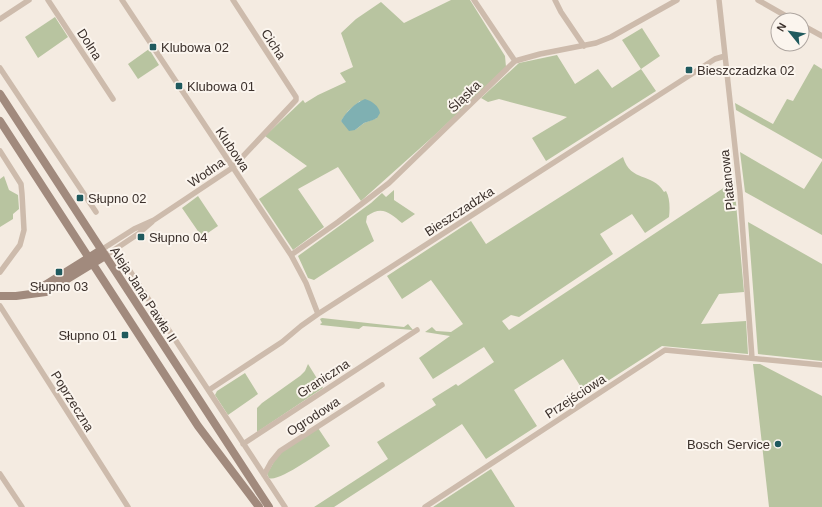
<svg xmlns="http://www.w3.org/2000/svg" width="822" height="507" font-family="Helvetica,sans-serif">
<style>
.green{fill:#b8c4a0;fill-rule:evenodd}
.water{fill:#7fb0b2}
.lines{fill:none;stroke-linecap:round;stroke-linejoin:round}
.street{stroke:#cdbbac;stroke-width:5.5}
.secondary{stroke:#a18a7d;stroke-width:8}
.poi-dot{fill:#1f5a5e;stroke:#fbf5ee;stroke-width:1.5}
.labels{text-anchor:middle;stroke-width:4;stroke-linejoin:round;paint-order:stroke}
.street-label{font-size:13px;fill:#3b302b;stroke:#fbf5ee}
.poi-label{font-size:13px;fill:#3b302b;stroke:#fbf5ee;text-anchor:start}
</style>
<rect width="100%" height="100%" fill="#f4ebe1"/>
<!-- green -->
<path class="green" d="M451,0H470L505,56L506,67L437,133L361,201L338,167L298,189L324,227L293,250L259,199L307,166L265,136L303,100L305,103L318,95L346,82L340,73L353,67L341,33L356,19L381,2L404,23ZM360,101L377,118L364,123L355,130L341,121L348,111Z
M55,17L68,37L38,58L25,37Z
M642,28L660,56L641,69L656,91L546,161L532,138L567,117L499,99L488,102L481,98L519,63L557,55L575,84L598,69L612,88L641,69L622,40Z
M149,49L159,65L138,79L128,64Z
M814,64L822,69V159L736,110L735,103L773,124L787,99L793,101Z
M740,152L804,189L822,161V235L745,192Z
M623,157C631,183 652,172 664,192L666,191C670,198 670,209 669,217L645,233L632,214L600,234L613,254L519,317L511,315L502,321L509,330L734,181L744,292L719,294L701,324L746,321L748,354L662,346L586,395L563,359L514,390L537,426L486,459L462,424L334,507H314L388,459L377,442L436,405L432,399L456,384L458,386L494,362L484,347L433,379L419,358L450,336L425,332L432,327L436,331L451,332L463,324L431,280L402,299L387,276L471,221L486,244Z
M4,176L9,190L18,195L19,209L13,214V219L0,227V179Z
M394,190V200L415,214L402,223C390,213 382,205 367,216L366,222L374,241L314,280L308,278L298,256L371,203L382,193L386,197Z
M198,196L218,226L202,237L182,208Z
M748,222L822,264V361L758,354Z
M322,318L404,327L408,324L413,330L363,326L359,329L321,325L320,324L322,323L320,319Z
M308,364L323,388L257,432V408L262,403L300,376L305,371Z
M753,364H760L822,396V507H769Z
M245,373L258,394L228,415L215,395L217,391Z
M318,428L330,446C320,452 278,483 269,478L267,474L275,460L281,451Z
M491,469L515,507H433Z"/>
<!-- water -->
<path class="water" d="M365,99C372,101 379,106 380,113L377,118L373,120L364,123L355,130L349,131L341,121C346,112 355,103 365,99Z"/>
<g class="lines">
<!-- street -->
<path class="street" d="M48,0L113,99
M122,0L291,255L306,283L318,314
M474,0L515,61
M555,0L561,12L584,46
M719,0L740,193L752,358
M758,0L793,20
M0,19L29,0
M802,25L822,36
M0,68L96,212
M0,151L21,184L22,194L24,230L20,245L0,272
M101,250L134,229L154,220L232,168L296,100V97L233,0
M291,255L338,222L389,183L515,61L540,54L596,43L611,37L677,0
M105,256L138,234L152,222
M128,268L285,507
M0,306L128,507
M209,390L282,342L301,326L318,314L715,59L725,56
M243,444L417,330
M0,474L22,507
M264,475L271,462L280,451L382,385
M425,507L665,350L822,365"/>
<!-- secondary -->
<path class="secondary" d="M0,94L269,507
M0,121L198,426L259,507
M34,292L101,250
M0,296H16L46,292L105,256"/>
</g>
<!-- markers -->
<g class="poi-dot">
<rect x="149" y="43" width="8" height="8" rx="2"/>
<rect x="685" y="66" width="8" height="8" rx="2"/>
<rect x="175" y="82" width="8" height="8" rx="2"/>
<rect x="76" y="194" width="8" height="8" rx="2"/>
<rect x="137" y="233" width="8" height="8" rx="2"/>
<rect x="55" y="268" width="8" height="8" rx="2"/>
<rect x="121" y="331" width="8" height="8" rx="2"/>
<circle cx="778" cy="444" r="4"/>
</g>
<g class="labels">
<!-- street labels -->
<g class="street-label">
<text transform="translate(90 44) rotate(57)" y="5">Dolna</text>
<text transform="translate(274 44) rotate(57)" y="5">Cicha</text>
<text transform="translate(464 96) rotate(-44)" y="5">Śląska</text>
<text transform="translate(233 149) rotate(56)" y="5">Klubowa</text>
<text transform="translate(206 172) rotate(-35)" y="5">Wodna</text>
<text transform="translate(727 180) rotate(-96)" y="5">Platanowa</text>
<text transform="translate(459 211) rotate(-33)" y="5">Bieszczadzka</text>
<text transform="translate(144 294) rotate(57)" y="5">Aleja Jana Pawła II</text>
<text transform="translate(323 378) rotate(-33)" y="5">Graniczna</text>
<text transform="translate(575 396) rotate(-33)" y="5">Przejściowa</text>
<text transform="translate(73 401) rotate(58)" y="5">Poprzeczna</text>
<text transform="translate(313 416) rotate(-33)" y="5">Ogrodowa</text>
</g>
<!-- poi labels -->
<g class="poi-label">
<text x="161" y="52">Klubowa 02</text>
<text x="697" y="75">Bieszczadzka 02</text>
<text x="187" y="91">Klubowa 01</text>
<text x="88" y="203">Słupno 02</text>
<text x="149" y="242">Słupno 04</text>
<text x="59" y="291" text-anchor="middle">Słupno 03</text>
<text x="117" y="340" text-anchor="end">Słupno 01</text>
<text x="770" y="449" text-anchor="end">Bosch Service</text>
</g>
</g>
<!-- north arrow -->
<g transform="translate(790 32) rotate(300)"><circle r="19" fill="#fbf5ee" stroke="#aea6a0"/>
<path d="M0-3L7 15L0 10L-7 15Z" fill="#1f5a5e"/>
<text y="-6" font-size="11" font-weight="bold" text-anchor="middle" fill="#3b302b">N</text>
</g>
</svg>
